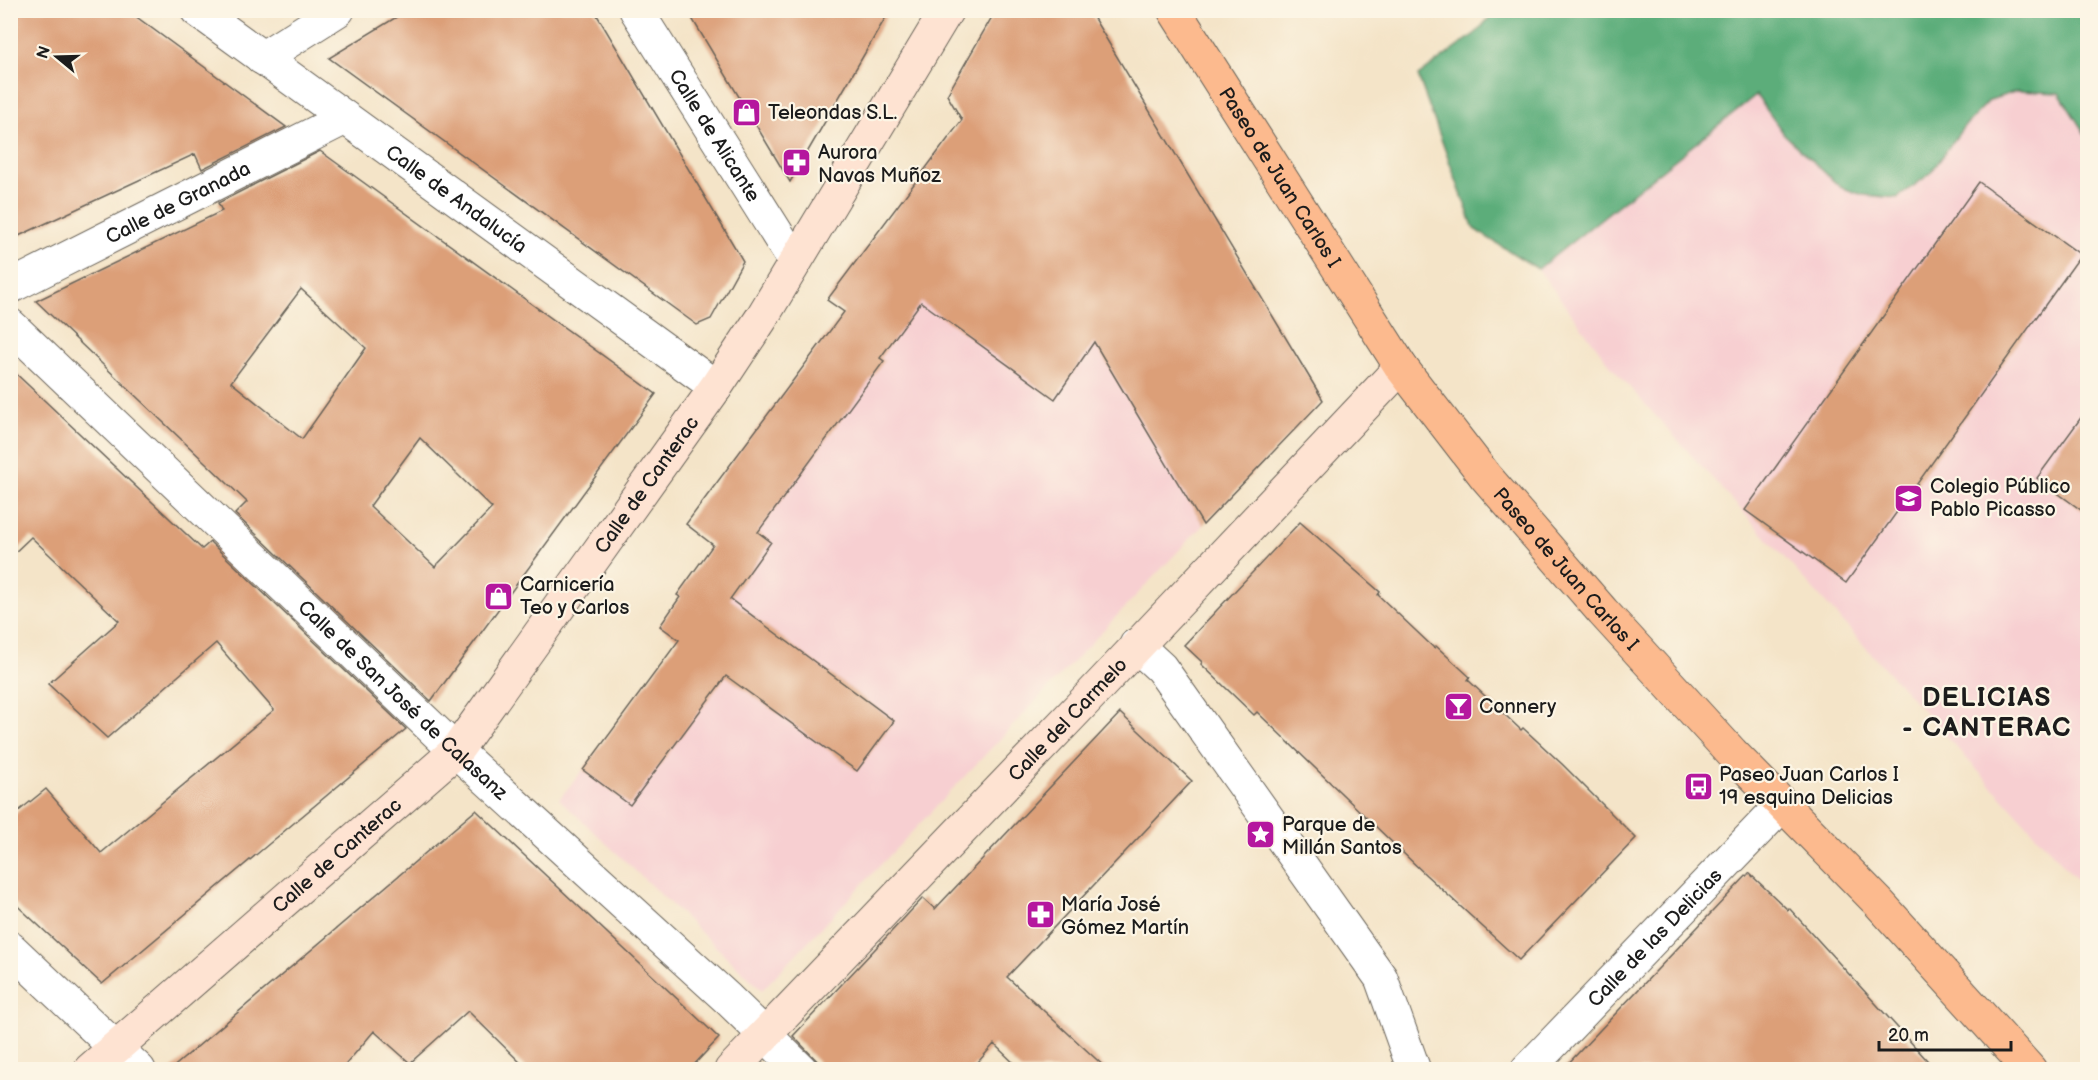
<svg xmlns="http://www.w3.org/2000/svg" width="2098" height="1080" font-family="'Balsamiq Sans',sans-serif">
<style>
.built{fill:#f7cfd1}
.forest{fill:#5cad7a;stroke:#3c644b;stroke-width:1.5}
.building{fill:#dc9f78;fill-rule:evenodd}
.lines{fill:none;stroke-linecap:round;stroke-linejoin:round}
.street-casing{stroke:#686258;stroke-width:35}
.secondary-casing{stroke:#686258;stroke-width:35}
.primary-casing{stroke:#686258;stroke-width:35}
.street{stroke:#fff;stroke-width:33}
.secondary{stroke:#fee3d2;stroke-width:33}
.primary{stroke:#fcba8e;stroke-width:33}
.labels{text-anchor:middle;stroke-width:4.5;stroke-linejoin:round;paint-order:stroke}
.poi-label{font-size:20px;fill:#1c1c1c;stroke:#fcf5e5;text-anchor:start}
.street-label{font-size:20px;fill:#1c1c1c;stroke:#fcf5e5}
.district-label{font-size:26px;font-weight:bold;letter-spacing:1.5px;fill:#1c1c1c;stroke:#fcf5e5}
</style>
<rect width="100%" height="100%" fill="#fcf5e5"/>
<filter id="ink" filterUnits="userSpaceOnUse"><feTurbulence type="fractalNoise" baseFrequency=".0167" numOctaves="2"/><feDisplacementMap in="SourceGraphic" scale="12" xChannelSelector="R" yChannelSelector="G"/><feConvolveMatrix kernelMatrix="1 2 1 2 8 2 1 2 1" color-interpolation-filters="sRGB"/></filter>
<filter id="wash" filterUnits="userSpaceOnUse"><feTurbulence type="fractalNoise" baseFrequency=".008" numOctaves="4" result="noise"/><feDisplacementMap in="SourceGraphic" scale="24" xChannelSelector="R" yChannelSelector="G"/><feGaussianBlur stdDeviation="1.35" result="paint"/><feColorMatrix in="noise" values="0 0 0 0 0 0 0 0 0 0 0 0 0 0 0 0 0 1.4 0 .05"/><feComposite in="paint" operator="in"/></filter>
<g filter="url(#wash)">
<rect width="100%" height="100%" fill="#f4e4c8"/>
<!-- built -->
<path class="built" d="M1861,11H2087V891L1614,370L1538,269Z
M962,120L1203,525L762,990L559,799L583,770L679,640L660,626L680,598L677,595L713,545L686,524L835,324L839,325L847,314L827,300Z"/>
<!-- forest -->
<path class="forest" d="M1495,11H2087V137L2059,93L2017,91L1990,100L1962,129L1930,174L1897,198L1863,195L1840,187L1784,134L1756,95L1538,269L1474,229L1418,76L1477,32Z"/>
<g id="blocks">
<!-- building -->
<path class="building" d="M10,10H127L286,127L202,169L195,154L10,240Z
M408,10H594L743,261L711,319L697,325L329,58Z
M687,10H890L790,182Z
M996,10H1089L1323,400L1203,525L1094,342L1055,399L921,302L880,358L884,361L758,532L771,542L730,599L894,721L857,771L726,676L630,805L583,770L679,640L660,626L680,597L677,595L713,545L686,524L844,312L827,300L962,120L947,95Z
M320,151L656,394L431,701L235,514L247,502L36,301L222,211L218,203ZM301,289L366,348L302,439L231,382ZM420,438L492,508L435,567L370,506Z
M1979,182L2081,255L1846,583L1745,510Z
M10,368L202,549L210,542L406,729L102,984L10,899V818L46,789L101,853L274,710L216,643L107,738L48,684L119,621L31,537L10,557Z
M2088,408V515L2037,478Z
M1300,522L1380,592L1378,595L1434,648L1436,646L1470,677L1468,680L1521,730L1523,728L1562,764L1636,838L1519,960L1426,875L1257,712L1254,715L1201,664L1202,662L1184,645Z
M1120,713L1192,781L1007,977L1108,1070H1021L994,1044L971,1070H826L793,1036L923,898L935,909Z
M476,810L719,1038L689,1070H528L468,1011L410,1063L374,1031L341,1070H170Z
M1749,873L1788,910L1789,908L1936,1070H1562Z"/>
</g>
</g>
<g filter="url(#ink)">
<use href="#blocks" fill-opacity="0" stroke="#686258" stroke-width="1.5"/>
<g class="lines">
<defs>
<g id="street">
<path id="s1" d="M197,10L716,387"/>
<path id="s2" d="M636,10L795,262"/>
<path d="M262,58L338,10"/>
<path id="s3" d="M10,287L345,118"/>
<path id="s4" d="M10,325L456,751L728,999L801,1070"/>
<path d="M1136,645L1161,668L1381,978L1414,1070"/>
<path d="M10,948L139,1070"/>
<path id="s5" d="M1527,1070L1782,805"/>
</g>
<g id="secondary">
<path id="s6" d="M90,1070L456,751L716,387L761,319L947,10"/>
<path id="s7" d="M731,1070L1087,699L1401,367"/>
</g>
<g id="primary">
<path id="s8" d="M1174,10L1401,367L1486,477L1603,612L1732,753L1879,903L2030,1070"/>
</g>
</defs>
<!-- street casing -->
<use href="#street" class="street-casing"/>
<!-- secondary casing -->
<use href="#secondary" class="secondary-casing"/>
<!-- primary casing -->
<use href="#primary" class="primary-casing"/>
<!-- street -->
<use href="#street" class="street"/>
<!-- secondary -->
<use href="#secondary" class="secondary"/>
<!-- primary -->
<use href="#primary" class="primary"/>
</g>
</g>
<!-- icons -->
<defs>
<symbol id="shop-square" viewBox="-11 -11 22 22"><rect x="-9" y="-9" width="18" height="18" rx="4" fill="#b5179e" stroke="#fcf5e5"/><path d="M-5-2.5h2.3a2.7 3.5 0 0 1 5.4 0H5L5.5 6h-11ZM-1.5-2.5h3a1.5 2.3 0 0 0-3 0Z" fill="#fff"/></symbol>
<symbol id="pharmacy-square" viewBox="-11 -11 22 22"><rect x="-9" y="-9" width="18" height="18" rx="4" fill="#b5179e" stroke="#fcf5e5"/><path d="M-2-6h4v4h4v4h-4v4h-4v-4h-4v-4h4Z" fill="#fff"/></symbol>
<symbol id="school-square" viewBox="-11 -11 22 22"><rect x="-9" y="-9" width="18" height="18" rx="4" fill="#b5179e" stroke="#fcf5e5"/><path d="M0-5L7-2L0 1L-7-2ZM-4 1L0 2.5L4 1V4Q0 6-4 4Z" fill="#fff"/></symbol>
<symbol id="bar-square" viewBox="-11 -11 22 22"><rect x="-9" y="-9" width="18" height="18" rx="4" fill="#b5179e" stroke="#fcf5e5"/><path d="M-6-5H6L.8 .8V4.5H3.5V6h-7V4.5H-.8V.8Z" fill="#fff"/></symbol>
<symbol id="bus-square" viewBox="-11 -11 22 22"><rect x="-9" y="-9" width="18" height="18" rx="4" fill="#b5179e" stroke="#fcf5e5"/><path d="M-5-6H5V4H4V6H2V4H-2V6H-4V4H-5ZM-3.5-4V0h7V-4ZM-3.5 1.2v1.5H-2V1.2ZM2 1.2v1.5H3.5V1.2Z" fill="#fff"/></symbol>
<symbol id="sight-square" viewBox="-11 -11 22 22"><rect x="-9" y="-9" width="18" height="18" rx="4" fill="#b5179e" stroke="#fcf5e5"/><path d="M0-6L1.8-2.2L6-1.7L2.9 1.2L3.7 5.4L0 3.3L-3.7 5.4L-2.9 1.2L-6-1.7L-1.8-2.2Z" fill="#fff"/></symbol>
</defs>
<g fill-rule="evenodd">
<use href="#shop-square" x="730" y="96" width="33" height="33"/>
<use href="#pharmacy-square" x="780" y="146" width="33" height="33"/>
<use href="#school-square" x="1892" y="482" width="33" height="33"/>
<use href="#shop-square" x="482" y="580" width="33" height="33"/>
<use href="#bar-square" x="1442" y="690" width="33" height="33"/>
<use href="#bus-square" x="1682" y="770" width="33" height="33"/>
<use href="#sight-square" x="1244" y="818" width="33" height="33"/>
<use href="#pharmacy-square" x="1024" y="898" width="33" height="33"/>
</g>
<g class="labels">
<!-- poi labels -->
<g class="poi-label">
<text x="768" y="119">Teleondas S.L.</text>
<text x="818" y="159">Aurora<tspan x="818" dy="23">Navas Muñoz</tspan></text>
<text x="1930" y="493">Colegio Público<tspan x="1930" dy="23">Pablo Picasso</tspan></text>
<text x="520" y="591">Carnicería<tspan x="520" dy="23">Teo y Carlos</tspan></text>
<text x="1479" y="713">Connery</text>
<text x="1719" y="781">Paseo Juan Carlos I<tspan x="1719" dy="23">19 esquina Delicias</tspan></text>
<text x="1282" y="831">Parque de<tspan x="1282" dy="23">Millán Santos</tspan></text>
<text x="1061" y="911">María José<tspan x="1061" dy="23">Gómez Martín</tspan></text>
</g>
<!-- street labels -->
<g class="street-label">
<text dy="7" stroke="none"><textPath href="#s2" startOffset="148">Calle de Alicante</textPath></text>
<text dy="7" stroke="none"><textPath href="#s8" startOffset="198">Paseo de Juan Carlos I</textPath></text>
<text dy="7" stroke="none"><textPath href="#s1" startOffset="321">Calle de Andalucía</textPath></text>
<text dy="7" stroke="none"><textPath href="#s3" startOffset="188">Calle de Granada</textPath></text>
<text dy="7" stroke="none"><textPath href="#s6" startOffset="813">Calle de Canterac</textPath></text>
<text dy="7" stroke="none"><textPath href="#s8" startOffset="684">Paseo de Juan Carlos I</textPath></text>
<text dy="7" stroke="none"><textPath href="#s4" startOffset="543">Calle de San José de Calasanz</textPath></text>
<text dy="7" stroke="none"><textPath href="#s7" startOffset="486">Calle del Carmelo</textPath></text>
<text dy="7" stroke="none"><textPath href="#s6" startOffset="327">Calle de Canterac</textPath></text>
<text dy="7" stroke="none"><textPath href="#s5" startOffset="184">Calle de las Delicias</textPath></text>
</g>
<!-- district labels -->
<g class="district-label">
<text x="1987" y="706">DELICIAS<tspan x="1987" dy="30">- CANTERAC</tspan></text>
</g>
</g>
<!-- margin -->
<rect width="2098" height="1080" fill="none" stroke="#fcf5e5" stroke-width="36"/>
<!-- north arrow -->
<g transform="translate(57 57) rotate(289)" stroke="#fcf5e5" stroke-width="4.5" paint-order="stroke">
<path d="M0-4.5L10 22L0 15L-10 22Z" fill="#1c1c1c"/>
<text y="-9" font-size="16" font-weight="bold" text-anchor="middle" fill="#1c1c1c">N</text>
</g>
<!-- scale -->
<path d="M1879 1041v9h132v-9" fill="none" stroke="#1c1c1c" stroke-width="3"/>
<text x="1888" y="1041" font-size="18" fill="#1c1c1c" stroke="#fcf5e5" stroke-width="4.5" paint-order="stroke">20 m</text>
</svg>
